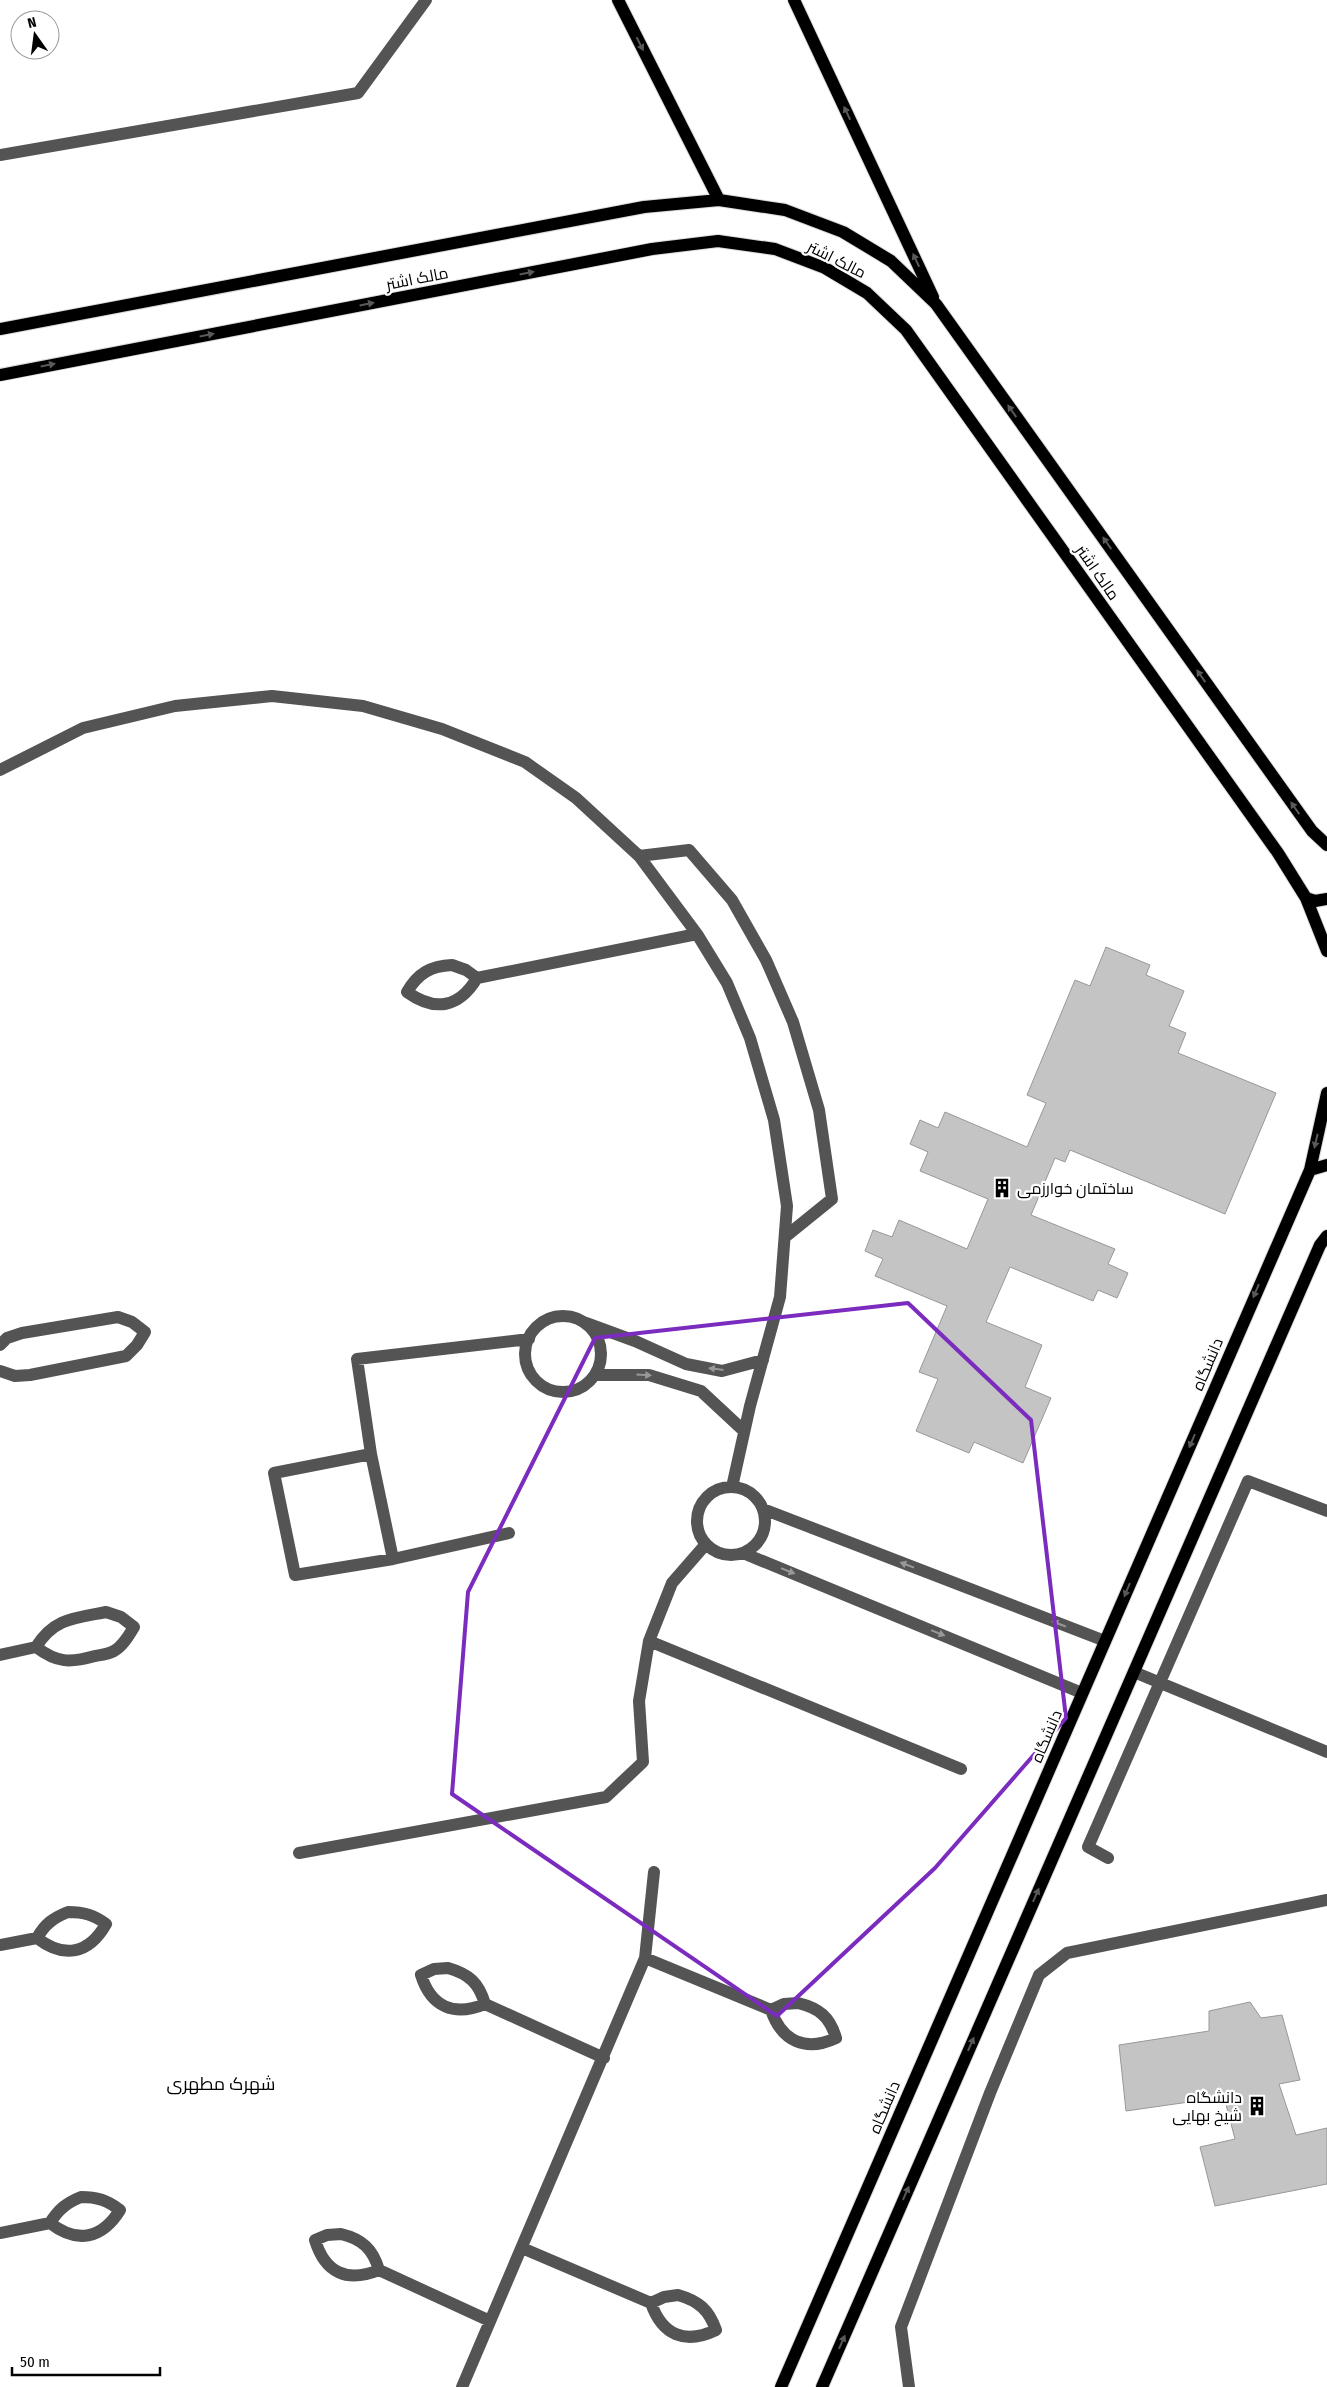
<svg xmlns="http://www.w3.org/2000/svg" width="1327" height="2387" font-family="'Fira Sans Condensed',Cairo,sans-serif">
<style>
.building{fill:#c4c4c4;stroke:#989898}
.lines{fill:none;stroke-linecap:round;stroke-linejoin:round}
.major-casing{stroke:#dbdbdb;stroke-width:14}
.minor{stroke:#545454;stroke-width:12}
.major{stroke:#000;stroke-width:12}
.oneway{fill:#595959}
.oneway2{fill:#989898}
.marked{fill:none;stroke:#7b2cbf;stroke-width:4;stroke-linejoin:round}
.labels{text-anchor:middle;stroke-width:4.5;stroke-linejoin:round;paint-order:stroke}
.street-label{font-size:16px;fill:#000;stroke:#fff}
.poi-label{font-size:16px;fill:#000;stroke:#fff;text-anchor:start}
.neighbourhood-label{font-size:18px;fill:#000;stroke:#fff}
</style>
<rect width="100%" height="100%" fill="#fff"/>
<!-- building -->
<path class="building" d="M1106,947L1150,965L1146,975L1184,991L1169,1026L1186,1033L1178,1053L1276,1093L1225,1214L1070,1150L1065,1162L1055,1158L1031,1215L1115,1249L1108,1264L1128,1273L1117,1298L1098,1290L1093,1301L1010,1267L986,1322L1042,1345L1025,1387L1051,1398L1023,1463L974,1442L969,1453L916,1431L938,1379L919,1372L947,1306L875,1276L883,1259L865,1251L873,1230L892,1237L899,1220L967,1249L988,1199L920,1171L928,1152L910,1144L920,1120L938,1128L945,1112L1027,1147L1046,1103L1027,1095L1075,980L1090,986Z
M1250,2002L1261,2018L1282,2015L1300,2080L1279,2084L1296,2135L1327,2128V2184L1215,2206L1200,2147L1235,2139L1224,2097L1126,2111L1119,2045L1209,2031V2011Z"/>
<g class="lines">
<defs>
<path id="major" d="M618,0L719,200
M794,0L933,297
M0,329L644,207L719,200L785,210L843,232L891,261L936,304L1312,831L1327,845
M0,375L652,249L718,241L775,249L825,268L867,293L906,330L1278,853L1306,898L1327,951
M1306,898L1315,901L1327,899
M1310,1170L1327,1165
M781,2387L1310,1170L1327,1093
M822,2387L1320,1245L1327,1236"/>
</defs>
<!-- major casing -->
<use href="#major" class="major-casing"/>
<!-- minor -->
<path class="minor" d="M0,155L358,93L426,0
M0,770L83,728L175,706L272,696L363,706L442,729L525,762L576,798L639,856L697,934L727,983L750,1038L774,1120L787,1206L780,1297L750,1406L732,1487
M639,856L689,850L732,900L766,960L793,1022L819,1110L832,1199L785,1237
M452,965L466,970L477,978C459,1008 435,1012 407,992C418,973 431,966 452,965Z
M477,978L697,934
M525 1354a38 38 0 1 1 76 0a38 38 0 1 1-76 0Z
M586,1323L635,1341L686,1364L722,1371L763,1360
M0,1345L7,1338L22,1333L118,1317L132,1322L145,1332L137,1345L126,1356L30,1375L15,1376L0,1371
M595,1375H649L701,1391L744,1431
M371,1454L393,1559
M697 1521a34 34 0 1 1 68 0a34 34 0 1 1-68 0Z
M763,1509L1105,1641
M509,1533L393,1559L295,1575L274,1473L371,1454L357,1359L529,1339
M743,1553L1082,1693
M106,1612L121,1617L134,1627C129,1635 123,1646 114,1651C109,1654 101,1655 95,1656C70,1663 57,1663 36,1647C54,1618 75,1618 106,1612Z
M649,1641L961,1769
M0,1655L36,1647
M1134,1672L1327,1752
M299,1853L606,1797L643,1762L639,1701L649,1641L672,1583L706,1544
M1108,1858L1088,1847L1248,1481L1327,1511
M68,1912C84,1912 94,1915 106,1924C89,1954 64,1959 37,1938C45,1924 53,1918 68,1912Z
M0,1945L37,1938
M645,1958L771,2010
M448,1968C469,1974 479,1983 485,2004C454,2017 431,2007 421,1975L434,1969Z
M798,2003C819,2008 830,2017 836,2038C806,2052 782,2042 771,2010L784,2004Z
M485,2004L604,2058
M81,2197C97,2197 107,2200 120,2210C102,2239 77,2244 50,2223C58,2210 66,2203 81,2197Z
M0,2233L50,2223
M341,2234C362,2239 373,2249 379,2270C347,2283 325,2273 315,2240L327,2235Z
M522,2248L651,2303
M379,2270L490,2321
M678,2295C699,2301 709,2310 716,2330C685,2345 662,2335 651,2303L664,2297Z
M462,2387L645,1958L654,1872
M909,2387L901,2327L990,2093L1039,1975L1067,1953L1327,1900"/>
<!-- major -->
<use href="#major" class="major"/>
</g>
<!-- one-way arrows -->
<defs><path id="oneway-solid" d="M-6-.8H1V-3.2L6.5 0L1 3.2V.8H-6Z" transform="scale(1.25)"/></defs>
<g class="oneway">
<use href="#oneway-solid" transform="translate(640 44) rotate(63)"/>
<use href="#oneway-solid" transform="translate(847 113) rotate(-115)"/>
<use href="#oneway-solid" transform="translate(916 260) rotate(-115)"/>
<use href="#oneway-solid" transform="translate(527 273) rotate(-11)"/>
<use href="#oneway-solid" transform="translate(367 304) rotate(-11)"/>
<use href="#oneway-solid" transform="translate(207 335) rotate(-11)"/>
<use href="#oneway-solid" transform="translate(48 365) rotate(-11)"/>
<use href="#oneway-solid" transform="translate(1012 411) rotate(-125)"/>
<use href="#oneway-solid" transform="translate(1107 543) rotate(-125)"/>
<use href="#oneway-solid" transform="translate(1201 676) rotate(-125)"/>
<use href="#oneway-solid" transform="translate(1295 808) rotate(-125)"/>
<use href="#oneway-solid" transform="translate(1316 1141) rotate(103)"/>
<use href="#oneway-solid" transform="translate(1256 1291) rotate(113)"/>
<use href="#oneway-solid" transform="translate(1192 1441) rotate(113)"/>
<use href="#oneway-solid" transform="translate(1127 1590) rotate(113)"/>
<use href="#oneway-solid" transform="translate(1036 1895) rotate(-66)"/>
<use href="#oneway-solid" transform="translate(971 2044) rotate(-66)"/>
<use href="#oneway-solid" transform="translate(906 2193) rotate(-66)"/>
<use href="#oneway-solid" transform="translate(842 2342) rotate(-66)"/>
</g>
<g class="oneway2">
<use href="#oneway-solid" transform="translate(716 1369) rotate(-173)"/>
<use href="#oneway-solid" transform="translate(644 1375) rotate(4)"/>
<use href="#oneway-solid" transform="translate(907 1565) rotate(-159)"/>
<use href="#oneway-solid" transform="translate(788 1571) rotate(22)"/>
<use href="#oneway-solid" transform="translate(1059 1624) rotate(-159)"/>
<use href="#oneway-solid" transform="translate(938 1633) rotate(22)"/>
</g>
<!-- marked area -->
<path class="marked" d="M908,1303L1031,1420L1066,1718L935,1868L777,2016L452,1794L468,1592L595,1338Z"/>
<!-- icons -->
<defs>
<symbol id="building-bare" viewBox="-9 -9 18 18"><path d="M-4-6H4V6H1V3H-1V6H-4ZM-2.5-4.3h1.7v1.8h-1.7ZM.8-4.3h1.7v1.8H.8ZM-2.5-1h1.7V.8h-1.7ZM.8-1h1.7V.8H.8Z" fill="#000" stroke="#fff" stroke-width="2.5" paint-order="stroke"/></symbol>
</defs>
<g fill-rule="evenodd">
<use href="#building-bare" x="988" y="1174" width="28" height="28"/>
<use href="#building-bare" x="1243" y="2092" width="28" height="28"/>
</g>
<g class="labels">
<!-- street labels -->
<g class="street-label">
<text transform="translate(837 259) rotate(27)" y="6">مالک اشتر</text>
<text transform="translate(417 278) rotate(-11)" y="6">مالک اشتر</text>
<text transform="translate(1098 572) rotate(55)" y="6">مالک اشتر</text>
<text transform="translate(1207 1364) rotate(-67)" y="6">دانشگاه</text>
<text transform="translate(1046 1736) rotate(-67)" y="6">دانشگاه</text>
<text transform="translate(884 2107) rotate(-67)" y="6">دانشگاه</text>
</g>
<!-- poi labels -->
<g class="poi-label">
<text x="1017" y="1194">ساختمان خوارزمی</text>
<text x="1242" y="2103" text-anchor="end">دانشگاه<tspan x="1242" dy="18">شیخ بهایی</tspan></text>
</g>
<!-- neighbourhood labels -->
<g class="neighbourhood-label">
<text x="221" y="2090">شهرک مطهری</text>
</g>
</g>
<!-- north arrow -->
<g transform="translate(35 35) rotate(346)"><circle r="24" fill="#ffffff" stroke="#999999"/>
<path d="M0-4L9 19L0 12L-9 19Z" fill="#000000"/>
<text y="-8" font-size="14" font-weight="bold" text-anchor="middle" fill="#000000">N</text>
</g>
<!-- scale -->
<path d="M12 2367v8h148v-8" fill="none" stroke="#000000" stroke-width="2.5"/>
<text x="20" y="2367" font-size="15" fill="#000000" stroke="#ffffff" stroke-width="4" paint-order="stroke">50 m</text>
</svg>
